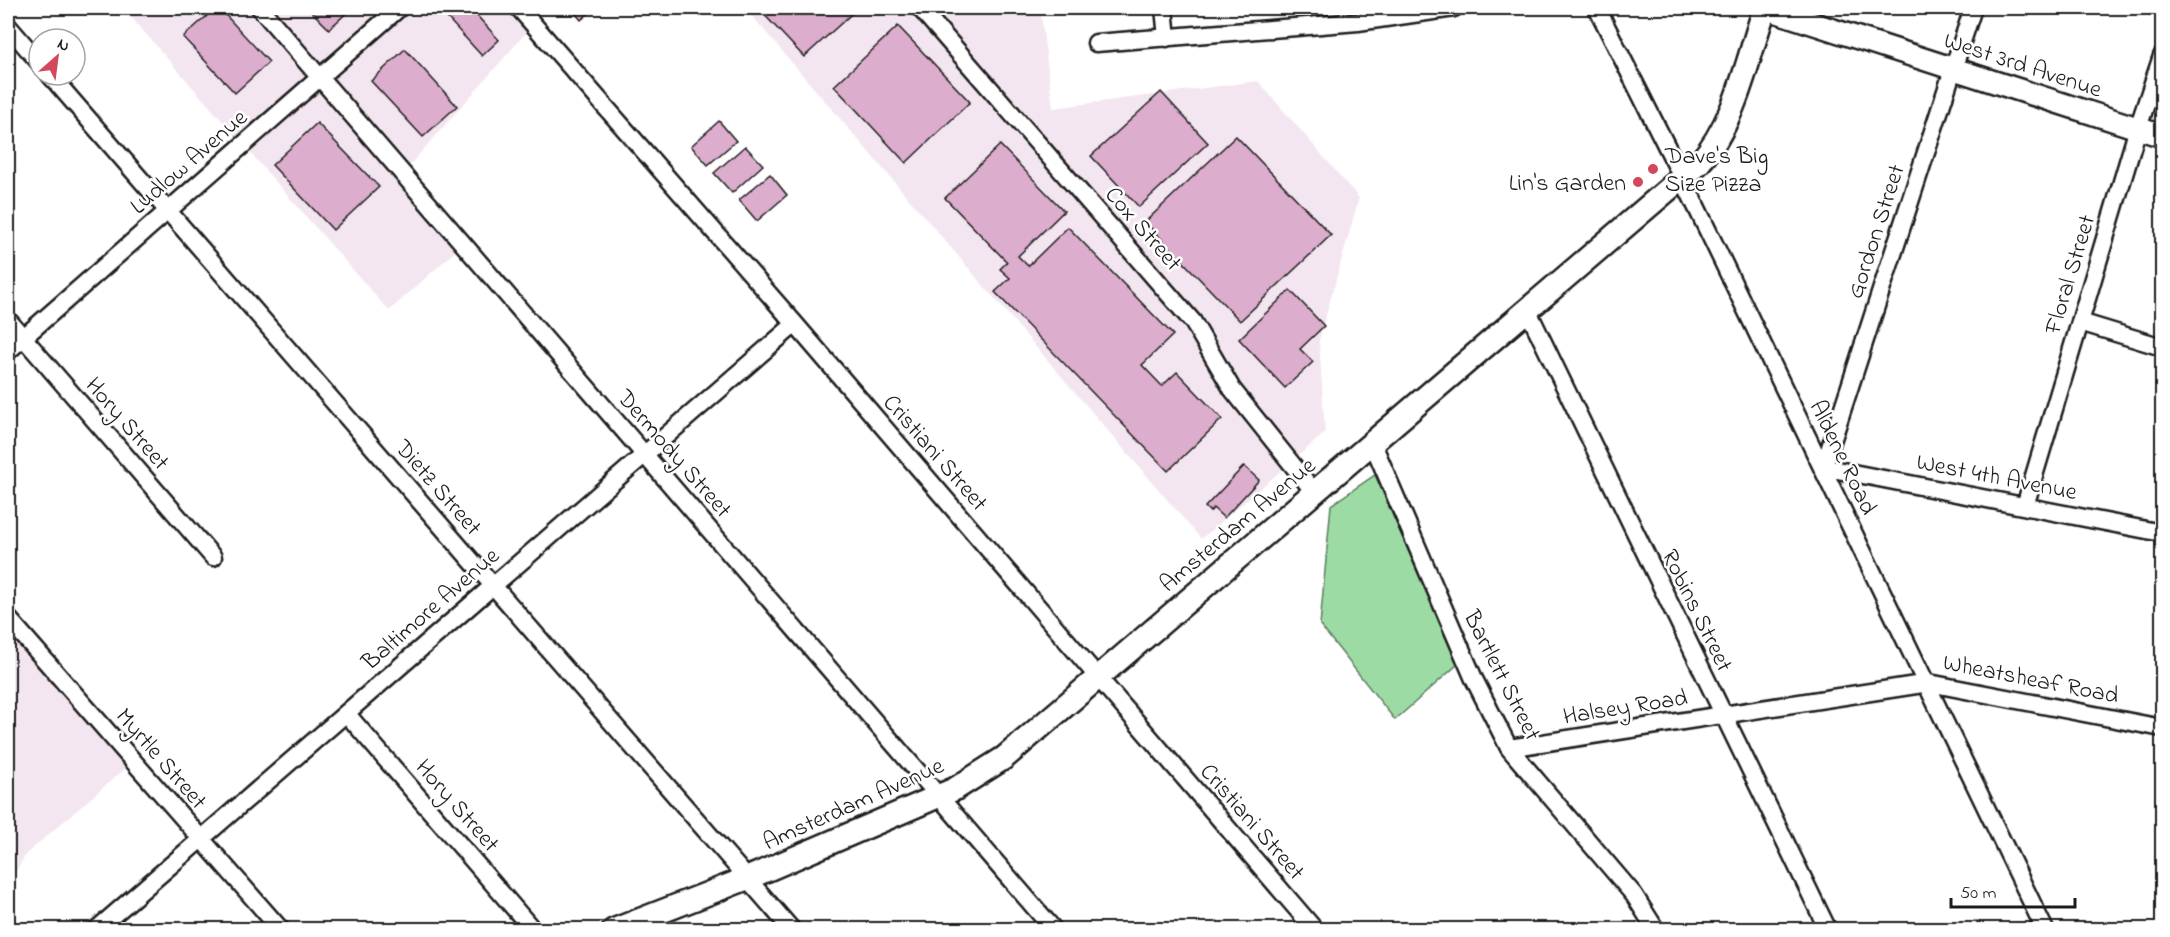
<svg xmlns="http://www.w3.org/2000/svg" width="2170" height="937" font-family="'Indie Flower',sans-serif">
<style>
.built{fill:#f4e6f0}
.green{fill:#9ddba4;stroke:#5c7c60;stroke-width:1.5}
.building{fill:#dcadcd;stroke:#1c1c1c;stroke-width:1.5}
.lines{fill:none;stroke-linecap:round;stroke-linejoin:round}
.minor-casing{stroke:#1c1c1c;stroke-width:21}
.tertiary-casing{stroke:#1c1c1c;stroke-width:26}
.secondary-casing{stroke:#1c1c1c;stroke-width:27}
.minor{stroke:#fff;stroke-width:16}
.tertiary{stroke:#fff;stroke-width:21}
.secondary{stroke:#fff;stroke-width:22}
.poi-dot{fill:#d1495b;stroke:#fff;stroke-width:2}
.labels{text-anchor:middle;stroke-width:5;stroke-linejoin:round;paint-order:stroke}
.street-label{font-size:24px;fill:#1c1c1c;stroke:#fff}
.poi-label{font-size:24px;fill:#1c1c1c;stroke:#fff;text-anchor:start}
</style>
<rect width="100%" height="100%" fill="#fff"/>
<filter id="ink" filterUnits="userSpaceOnUse"><feTurbulence type="fractalNoise" baseFrequency=".0167" numOctaves="2"/><feDisplacementMap in="SourceGraphic" scale="12" xChannelSelector="R" yChannelSelector="G"/><feConvolveMatrix kernelMatrix="1 2 1 2 8 2 1 2 1" color-interpolation-filters="sRGB"/></filter>
<g filter="url(#ink)">
<!-- built -->
<path class="built" d="M123,8H519L533,25L401,175L461,246L389,311Z
M745,8H1040L1053,108L1258,81L1359,198L1319,340L1325,433L1201,539Z
M8,628L127,767L26,854L8,885Z"/>
<!-- green -->
<path class="green" d="M1375,475L1458,664L1395,720L1320,625L1331,505Z"/>
<!-- building -->
<path class="building" d="M216,8H219L269,62L235,93L183,37Z
M308,8H352L329,29Z
M443,8H470L499,40L482,56L440,10Z
M571,8H595L581,20Z
M758,8H858L804,57Z
M898,26L970,102L906,163L834,86Z
M405,49L457,106L423,137L371,81Z
M1161,92L1208,143L1139,207L1091,156Z
M719,121L736,141L708,165L691,146Z
M317,123L379,187L333,230L272,165Z
M1236,136L1331,235L1240,321L1145,222Z
M1000,145L1064,211L1018,256L1028,266L1068,227L1173,335L1142,365L1162,386L1177,372L1222,419L1168,471L995,292L1010,278L1000,269L1007,262L945,198Z
M745,146L763,165L732,193L714,173Z
M770,174L787,195L757,221L739,200Z
M1290,290L1324,326L1300,349L1313,362L1285,388L1239,339Z
M1244,466L1259,480L1224,518L1213,508L1210,512L1205,507Z"/>
<g class="lines">
<defs>
<path id="minor" d="M260,8L1054,930
M519,8L795,324L1315,930
M920,8L1193,322L1232,389L1315,493
M1164,8L1167,38
M1597,8L1682,177L2045,930
M1973,8L1823,469L1827,468L2162,533
M8,26L39,62
M1096,43L1358,22L1454,8
M50,75L792,930
M1528,311L1828,930
M8,320L213,557
M2080,322L2162,347
M8,351L399,8
M1373,444L1474,679L1509,748L1634,895L1656,930
M2025,506L2138,128L2162,56
M8,618L281,930
M346,713L533,930
M1509,748L1929,683L2162,728
M96,930L795,324"/>
<path id="tertiary" d="M1765,8L2162,136"/>
<path id="secondary" d="M614,930L748,878L955,789L1004,758L1699,163C1736,122 1747,60 1765,8"/>
</defs>
<!-- minor casing -->
<use href="#minor" class="minor-casing"/>
<!-- tertiary casing -->
<use href="#tertiary" class="tertiary-casing"/>
<!-- secondary casing -->
<use href="#secondary" class="secondary-casing"/>
<!-- minor -->
<use href="#minor" class="minor"/>
<!-- tertiary -->
<use href="#tertiary" class="tertiary"/>
<!-- secondary -->
<use href="#secondary" class="secondary"/>
</g>
</g>
<!-- markers -->
<g class="poi-dot">
<circle cx="1653" cy="169" r="6"/>
<circle cx="1638" cy="182" r="6"/>
</g>
<g class="labels">
<!-- street labels -->
<g class="street-label">
<text transform="translate(2023 64) rotate(18)" y="8">West 3rd Avenue</text>
<text transform="translate(188 161) rotate(-41)" y="8">Ludlow Avenue</text>
<text transform="translate(1144 228) rotate(49)" y="8">Cox Street</text>
<text transform="translate(1875 231) rotate(-72)" y="8">Gordon Street</text>
<text transform="translate(2069 274) rotate(-73)" y="8">Floral Street</text>
<text transform="translate(128 423) rotate(49)" y="8">Hory Street</text>
<text transform="translate(936 452) rotate(49)" y="8">Cristiani Street</text>
<text transform="translate(675 453) rotate(49)" y="8">Dermody Street</text>
<text transform="translate(1844 457) rotate(64)" y="8">Aldene Road</text>
<text transform="translate(1997 476) rotate(11)" y="8">West 4th Avenue</text>
<text transform="translate(439 487) rotate(49)" y="8">Dietz Street</text>
<text transform="translate(1237 524) rotate(-40)" y="8">Amsterdam Avenue</text>
<text transform="translate(430 608) rotate(-41)" y="8">Baltimore Avenue</text>
<text transform="translate(1698 610) rotate(64)" y="8">Robins Street</text>
<text transform="translate(1503 675) rotate(63)" y="8">Bartlett Street</text>
<text transform="translate(2031 678) rotate(11)" y="8">Wheatsheaf Road</text>
<text transform="translate(1625 706) rotate(-9)" y="8">Halsey Road</text>
<text transform="translate(162 758) rotate(49)" y="8">Myrtle Street</text>
<text transform="translate(853 803) rotate(-24)" y="8">Amsterdam Avenue</text>
<text transform="translate(458 805) rotate(49)" y="8">Hory Street</text>
<text transform="translate(1253 821) rotate(49)" y="8">Cristiani Street</text>
</g>
<!-- poi labels -->
<g class="poi-label">
<text x="1665" y="163">Dave's Big<tspan x="1665" dy="28">Size Pizza</tspan></text>
<text x="1626" y="190" text-anchor="end">Lin's Garden</text>
</g>
</g>
<!-- margin -->
<rect width="2170" height="937" fill="none" stroke="#fff" stroke-width="30"/>
<rect x="15" y="15" width="2140" height="907" fill="none" stroke="#1c1c1c" stroke-width="2" filter="url(#ink)"/>
<!-- north arrow -->
<g transform="translate(57 57) rotate(28)"><circle r="28" fill="#ffffff" stroke="#a4a4a4" stroke-width="1.5"/>
<path d="M0-4.5L10 22L0 15L-10 22Z" fill="#d1495b"/>
<text y="-9" font-size="16" font-weight="bold" text-anchor="middle" fill="#1c1c1c">N</text>
</g>
<!-- scale -->
<path d="M1951 898v9h124v-9" fill="none" stroke="#1c1c1c" stroke-width="3"/>
<text x="1960" y="898" font-size="18" fill="#1c1c1c" stroke="#ffffff" stroke-width="4.5" paint-order="stroke">50 m</text>
</svg>
